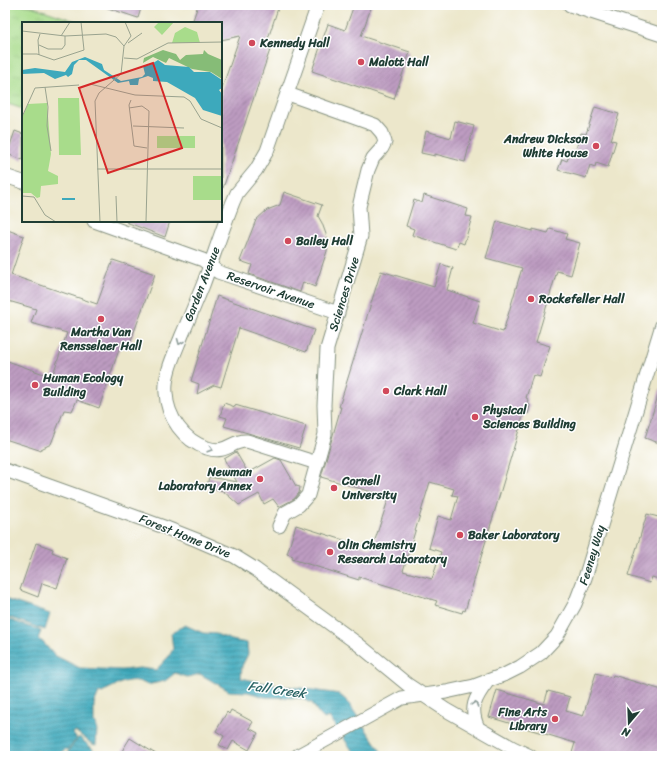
<svg xmlns="http://www.w3.org/2000/svg" width="667" height="761" font-family="Sriracha,sans-serif">
<style>
.grass{fill:url(#grass-tufts);stroke:#648c60}
.water{fill:url(#water-rules);stroke:#2e7378}
.building{fill:url(#building-hatch);fill-rule:evenodd}
.lines{fill:none;stroke-linecap:round;stroke-linejoin:round}
.minor-casing{stroke:#869280;stroke-width:15}
.minor{stroke:#fff;stroke-width:13}
.oneway{stroke:#8f9e9a}
.poi-dot{fill:#d1495b;stroke:#fff;stroke-width:1.5}
.labels{text-anchor:middle;stroke-width:3;stroke-linejoin:round;paint-order:stroke}
.poi-label{font-size:12px;font-weight:bold;fill:#1f3d34;stroke:#fff;text-anchor:start}
.street-label{font-size:12px;fill:#1f3d34;stroke:#fff}
.water-label{font-size:13px;font-style:italic;fill:#2a6364;stroke:#fff}
.inset-river{fill:none;stroke:#3da9bc;stroke-width:2}
.inset-road{fill:none;stroke:#9aa38f;stroke-width:1}
.view{fill:#d62828;fill-opacity:0.15;stroke:#d62828;stroke-width:2}
.inset-edge{fill:none;stroke:#1f3d34;stroke-width:2}
</style>
<defs>
<pattern id="grass-tufts" width="24" height="20" patternUnits="userSpaceOnUse"><rect width="24" height="20" fill="#a8dc8b"/><path d="M3 7l-1-3M5 7V3M7 7l1-3M15 17l-1-3M17 17v-4M19 17l1-3" fill="none" stroke="#90be79"/></pattern>
<pattern id="water-rules" width="6" height="5" patternUnits="userSpaceOnUse"><rect width="6" height="5" fill="#3da9bc"/><path d="M0 2.5h6" fill="none" stroke="#338b9a"/></pattern>
<pattern id="building-hatch" width="6" height="6" patternUnits="userSpaceOnUse"><rect width="6" height="6" fill="#bd9bc1"/><path d="M-1 1l2-2M0 6l6-6M5 7l2-2" fill="none" stroke="#99809e"/></pattern>
</defs>
<rect width="100%" height="100%" fill="#fff"/>
<filter id="ink" filterUnits="userSpaceOnUse"><feTurbulence type="fractalNoise" baseFrequency=".025" numOctaves="2"/><feDisplacementMap in="SourceGraphic" scale="8" xChannelSelector="R" yChannelSelector="G"/><feConvolveMatrix kernelMatrix="1 2 1 2 8 2 1 2 1" color-interpolation-filters="sRGB"/></filter>
<filter id="wash" filterUnits="userSpaceOnUse"><feTurbulence type="fractalNoise" baseFrequency=".012" numOctaves="4" result="noise"/><feDisplacementMap in="SourceGraphic" scale="16" xChannelSelector="R" yChannelSelector="G"/><feGaussianBlur stdDeviation="0.9" result="paint"/><feColorMatrix in="noise" values="0 0 0 0 0 0 0 0 0 0 0 0 0 0 0 0 0 1.4 0 .05"/><feComposite in="paint" operator="in"/></filter>
<g filter="url(#wash)">
<rect width="100%" height="100%" fill="#ece7cb"/>
<!-- grass -->
<path class="grass" d="M5,5H28L81,23H23V109L5,103Z"/>
<!-- water -->
<path class="water" d="M5,599L50,614L45,630L5,616Z
M5,618L41,631L38,639L43,642L54,655L80,668L122,670L140,668L156,670L169,656L173,649L171,633L185,625L203,633L216,634L232,640L247,643L248,654L242,666L241,678L279,686L294,687L339,694L347,701L384,756H356L329,717L324,719L319,714L312,703L300,698L265,697L248,692L229,691L200,674L187,677L175,673L165,681L147,685C132,675 119,684 104,691L103,693L99,692L94,704V723L96,724L97,728L96,745L92,744L75,731L73,734L77,738L68,750L66,749L54,756L35,750L30,751L24,756H5Z
M79,737L93,749L90,756H65Z"/>
<g id="blocks">
<!-- building -->
<path class="building" d="M105,5H142L138,18L105,7Z
M198,5H279L266,45L271,47L223,188H221V91L240,36L221,40V23H192Z
M354,5H372L361,36L410,52L394,99L312,71L328,24L345,30Z
M595,107L619,114L611,140L616,141L608,167L596,163L595,167L590,165L586,178L558,170L562,159L567,161L571,150L575,152L581,133L586,134Z
M455,121L474,126L465,162L435,154V156L421,153L426,131L451,138Z
M15,131L23,134V160L7,154Z
M284,192L322,205L318,216L322,223L327,237V251L315,287L303,282L300,292L249,274L252,265L240,261L256,220L267,210L280,205Z
M424,195L468,209L466,216L472,217L464,244L459,242L456,249L412,235L414,229L406,226L414,200L422,203Z
M127,221H170L165,237L126,222Z
M497,221L533,231V229L548,233L550,229L567,234L565,239L580,243L571,275L557,271L536,342L550,346L540,377L533,375L526,398L528,399L527,404L530,405L529,410L528,414L524,413L465,611L463,610L462,613L435,605L437,601L359,577V580L292,559L293,556L287,554L296,525L372,549L389,497L321,477L341,407H339L381,271L434,287L441,264L453,268L447,290L480,301L473,323L503,332L522,268L486,258ZM430,482L454,489L452,495L458,496L451,520L438,516L429,548L441,552L432,579L403,571Z
M5,229L24,236L11,275L97,304L113,260L155,274L130,343L122,341L99,408L77,400L72,411L64,410L51,444L39,450L5,439V360L52,377L67,333L31,323L36,309L5,300Z
M217,296L314,330L306,352L239,328L221,387L214,385L197,394L199,384L191,381Z
M660,389H662V444L645,438Z
M224,403L235,407V405L306,426L299,448L224,426L227,418L220,416Z
M236,452L248,473L275,458L281,460L296,486L300,487L299,493L294,499L279,507L273,499L264,504L259,494L239,505L223,491L207,486L209,477L237,482L224,459Z
M647,514L662,518V580L652,577L650,583L628,576Z
M36,543L53,549L52,552L67,558L57,588L42,583L38,597L20,590Z
M596,673L612,678L613,675L662,690V756H571L575,743L489,717L497,690L544,704L548,691L570,697L566,711L583,716Z
M231,710L253,722L249,728L258,733L249,750L233,741L228,750L219,745L224,736L216,731L227,712L229,714Z
M130,738L159,756H119Z"/>
</g>
</g>
<g filter="url(#ink)">
<use href="#blocks" fill-opacity="0" stroke="#869280" stroke-width="1"/>
<g class="lines">
<defs>
<path id="minor" d="M570,5L662,35
M5,176L23,182
M94,221L203,260L218,272L338,313
M317,463L247,441C231,440 227,455 207,448C184,441 167,417 166,393C164,374 175,353 182,335C189,319 196,302 203,285C213,258 222,230 233,202L237,193L256,170L267,151L318,5
M5,470L164,527L197,540L234,556L255,569L358,644L408,685L446,710L513,748L530,756
M279,526L285,513L299,505L308,495L325,434L324,405L327,349L361,236L359,207L368,170L373,158L382,148L385,142L382,133L375,125L288,94
M478,728C469,708 475,698 487,682
M297,756L402,698L446,692L474,686L506,674L520,667L541,653L557,636L575,604L585,578L662,325"/>
</defs>
<!-- minor casing -->
<use href="#minor" class="minor-casing"/>
<!-- minor -->
<use href="#minor" class="minor"/>
</g>
<!-- one-way arrows -->
<defs><path id="oneway-chevron" d="M-2-3.5L2.5 0L-2 3.5" fill="none" stroke-width="1.6" stroke-linecap="round" stroke-linejoin="round"/></defs>
<g class="oneway">
<use href="#oneway-chevron" transform="translate(180 342) rotate(112)"/>
<use href="#oneway-chevron" transform="translate(210 449) rotate(16)"/>
<use href="#oneway-chevron" transform="translate(475 704) rotate(-72)"/>
</g>
</g>
<!-- markers -->
<g class="poi-dot">
<circle cx="252" cy="43" r="4"/>
<circle cx="361" cy="62" r="4"/>
<circle cx="596" cy="146" r="4"/>
<circle cx="288" cy="241" r="4"/>
<circle cx="531" cy="299" r="4"/>
<circle cx="101" cy="319" r="4"/>
<circle cx="35" cy="385" r="4"/>
<circle cx="386" cy="391" r="4"/>
<circle cx="475" cy="417" r="4"/>
<circle cx="260" cy="479" r="4"/>
<circle cx="334" cy="488" r="4"/>
<circle cx="460" cy="535" r="4"/>
<circle cx="330" cy="552" r="4"/>
<circle cx="555" cy="719" r="4"/>
</g>
<g class="labels">
<!-- poi labels -->
<g class="poi-label">
<text x="260" y="47">Kennedy Hall</text>
<text x="369" y="66">Malott Hall</text>
<text x="588" y="143" text-anchor="end">Andrew Dickson<tspan x="588" dy="14">White House</tspan></text>
<text x="296" y="245">Bailey Hall</text>
<text x="539" y="303">Rockefeller Hall</text>
<text x="101" y="336" text-anchor="middle">Martha Van<tspan x="101" dy="14">Rensselaer Hall</tspan></text>
<text x="43" y="382">Human Ecology<tspan x="43" dy="14">Building</tspan></text>
<text x="394" y="395">Clark Hall</text>
<text x="483" y="414">Physical<tspan x="483" dy="14">Sciences Building</tspan></text>
<text x="252" y="476" text-anchor="end">Newman<tspan x="252" dy="14">Laboratory Annex</tspan></text>
<text x="342" y="485">Cornell<tspan x="342" dy="14">University</tspan></text>
<text x="468" y="539">Baker Laboratory</text>
<text x="338" y="549">Olin Chemistry<tspan x="338" dy="14">Research Laboratory</tspan></text>
<text x="547" y="716" text-anchor="end">Fine Arts<tspan x="547" dy="14">Library</tspan></text>
</g>
<!-- street labels -->
<g class="street-label">
<text transform="translate(202 284) rotate(-69)" y="4">Garden Avenue</text>
<text transform="translate(271 290) rotate(19)" y="4">Reservoir Avenue</text>
<text transform="translate(344 294) rotate(-73)" y="4">Sciences Drive</text>
<text transform="translate(185 536) rotate(22)" y="4">Forest Home Drive</text>
<text transform="translate(592 555) rotate(-73)" y="4">Feeney Way</text>
</g>
<!-- water labels -->
<g class="water-label">
<text transform="translate(277 689) rotate(8)" y="5">Fall Creek</text>
</g>
</g>
<!-- overview -->
<g transform="translate(22 22)">
<rect width="200" height="200" fill="#ece7cb"/>
<path d="M137,0H152L140,13L132,5ZM163,5L175,10L178,21H150L153,11ZM36,76H57L59,133H37ZM25,81L29,132L26,149L36,154V162L19,164L18,175L15,176L9,171H0V96L6,82ZM135,114H173V126H135Z" fill="#a8dc8b"/>
<path d="M141,28L154,32L158,38L164,33L181,32L182,28L186,32L200,38V57L189,50L170,47L147,36L144,41L131,35L121,41L122,36Z" fill="#86bc77"/>
<path d="M171,154H200V178H171Z" fill="#a8dc8b"/>
<path d="M63,35L80,42L82,48L99,59L120,55L123,52L121,44L128,43L136,38L143,43L167,45L172,50H188L200,58V66L197,68L200,72V94L181,88L173,76L145,60L131,59V56L126,54L117,57L116,63H108L107,59L96,61L64,38H57L52,43L50,52L46,55L44,53L33,57L22,51L0,52V48L13,46L43,50L50,40Z" fill="#3da9bc"/>
<path class="inset-river" d="M40,177H53"/>
<path class="inset-road" d="M0,9L43,14L84,12L94,15L102,24L99,52L77,71L73,79L78,200M39,14L48,0M106,21L120,11M17,23L26,27H40L43,23V14M102,24L109,14L103,0M0,32H15L32,38L62,28L59,0M17,33L16,18L18,12M102,36L115,37L146,21L200,20M68,62L113,73L162,75L168,79L179,97L200,106M23,65L26,85L25,104L29,129M109,78L107,83L112,124L125,126M107,86L120,84L127,89L124,199M0,95L13,66L57,63M111,104L162,106M75,147H200M0,174L12,175L23,193L34,200M94,174L95,200M88,200L200,199"/>
<path class="view" d="M131,41L160,126L86,151L57,66Z"/>
<rect width="200" height="200" class="inset-edge"/>
</g>
<!-- margin -->
<rect width="667" height="761" fill="none" stroke="#fff" stroke-width="20"/>
<!-- north arrow -->
<g transform="translate(629 723) rotate(199)" stroke="#ffffff" stroke-width="3" paint-order="stroke">
<path d="M0-3L7 15L0 10L-7 15Z" fill="#1f3d34"/>
<text y="-6" font-size="11" font-weight="bold" text-anchor="middle" fill="#1f3d34">N</text>
</g>
</svg>
